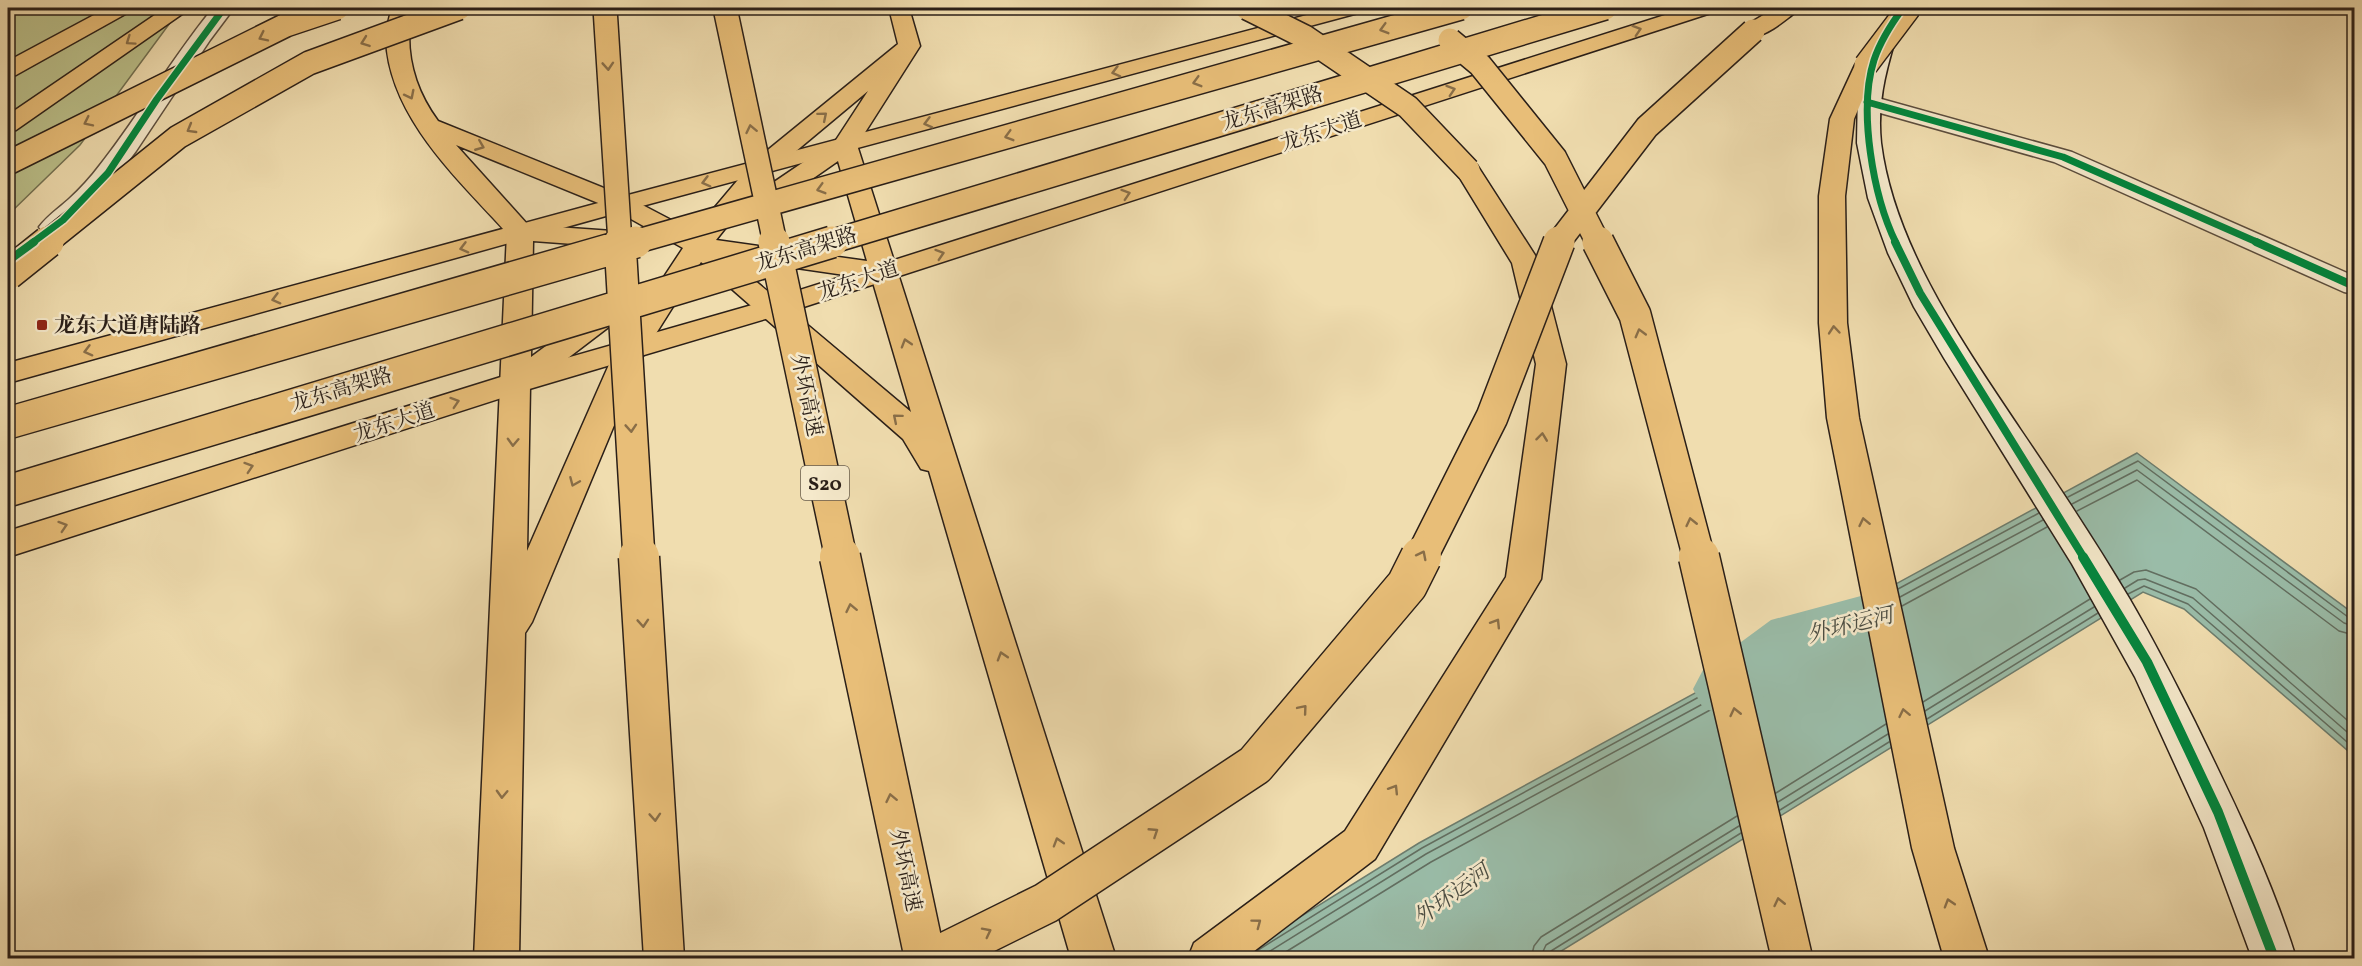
<svg xmlns="http://www.w3.org/2000/svg" width="2362" height="966" font-family="Vollkorn,'Noto Serif SC',serif">
<style>
.green{fill:#bbc08a;stroke:#727051;stroke-width:1.5}
.water{fill:#9abca8;stroke:#6d7d6e;stroke-width:1.5}
.lines{fill:none;stroke-linecap:round;stroke-linejoin:round}
.shore{stroke:#626e60;stroke-width:1.5}
.canal{fill:#9abca8;fill-rule:evenodd}
.street-casing{stroke:#5c4e3e;stroke-width:3}
.secondary-casing{stroke:#2a1f18;stroke-width:3}
.primary-casing{stroke:#2a1f18;stroke-width:3}
.highway-casing{stroke:#2a1f18;stroke-width:3}
.street{fill:#f5e9cb;fill-rule:evenodd}
.secondary{fill:#f5e9cb;fill-rule:evenodd}
.primary{fill:#e8be78;fill-rule:evenodd}
.highway{fill:#e8be78;fill-rule:evenodd}
.highway-bridge-far2-casing{stroke:#2a1f18;stroke-width:26;stroke-linecap:butt}
.highway-bridge-far1-casing{stroke:#2a1f18;stroke-width:34;stroke-linecap:butt}
.highway-bridge-casing{stroke:#2a1f18;stroke-width:43;stroke-linecap:butt}
.highway-bridge-far2{stroke:#e8be78;stroke-width:23}
.highway-bridge-far1{stroke:#e8be78;stroke-width:31}
.highway-bridge{stroke:#e8be78;stroke-width:40}
.cycleway-far2-casing{stroke:#f5e9cb;stroke-width:10}
.cycleway-far1-casing{stroke:#f5e9cb;stroke-width:12}
.cycleway-casing{stroke:#f5e9cb;stroke-width:14}
.cycleway-far2{stroke:#00873e;stroke-width:7}
.cycleway-far1{stroke:#00873e;stroke-width:8}
.cycleway{stroke:#00873e;stroke-width:10}
.oneway{stroke:#896e48}
.poi-dot{fill:#8f2418;stroke:#f5e9cb;stroke-width:2}
.labels{text-anchor:middle;stroke-width:5;stroke-linejoin:round;paint-order:stroke}
.shield{fill:#f5e9cb;stroke:#675c4e;stroke-width:1.5}
.shield-label{font-size:20px;font-weight:bold;fill:#2a1f18}
.street-label{font-size:21px;fill:#2a1f18;stroke:#f5e9cb}
.poi-label{font-size:21px;font-weight:bold;fill:#2a1f18;stroke:#f5e9cb;text-anchor:start}
.water-label{font-size:22px;font-style:italic;fill:#4c4e43;stroke:#f5e9cb}
</style>
<rect width="100%" height="100%" fill="#f0ddaf"/>
<filter id="stains"><feTurbulence type="fractalNoise" baseFrequency=".00333" numOctaves="4"/><feColorMatrix values="0 0 0 0 .2 0 0 0 0 .09 0 0 0 0 .02 0 0 0 .5 -.17"/></filter>
<radialGradient id="worn" r=".72"><stop offset=".6" stop-color="#630" stop-opacity="0"/><stop offset="1" stop-color="#630" stop-opacity=".3"/></radialGradient>
<!-- green -->
<path class="green" d="M8,8H181L80,145L8,215Z"/>
<!-- water -->
<path class="water" d="M2137,453L2354,614V756L2184,609L2143,592L1550,958H1234L1419,843Z"/>
<g class="lines">
<!-- shore -->
<path class="shore" d="M2068,497L2138,461L2348,617L2354,619
M2072,504L2137,470L2344,623L2354,626
M2077,511L2137,480L2339,631L2354,635
M2120,580L2134,572L2146,570L2196,589L2354,726
M2125,588L2138,580L2145,579L2193,598L2354,738
M1898,589L2039,513
M2128,594L2144,586L2188,604L2354,748
M1900,597L2043,520
M1902,606L2047,527
M1747,671L1863,608
M1749,679L1865,616
M1751,688L1866,625
M1923,702L2090,599
M1925,711L2094,607
M1927,719L2098,613
M1776,793L1886,724
M1778,802L1888,734
M1780,810L1889,742
M1255,952L1422,848L1708,692
M1259,958L1426,854L1710,700
M1276,958L1431,862L1712,709
M1531,958L1534,946L1541,937L1737,816
M1540,958L1546,945L1739,826
M1548,958L1551,951L1741,833"/>
<!-- canal -->
<path class="canal" d="M1872,593L1894,601L1903,618L1894,635L1814,658L1749,708L1726,716L1703,708L1693,689L1703,670L1771,620Z"/>
<defs>
<path id="street" d="M213,8H234L210,40L136,151L111,184L88,210L61,233L52,235L43,233L39,227C47,216 59,208 69,199C80,189 91,177 100,165C140,114 172,58 213,8Z
M1867,95L2072,152L2354,276V294L2344,292L2054,162L1859,107L1855,102L1859,97Z"/>
<path id="secondary" d="M1885,31L1893,32L1896,37C1885,73 1877,105 1881,143C1894,246 1964,345 2020,429C2058,485 2095,541 2129,598C2153,639 2174,680 2195,722C2232,798 2271,877 2296,958H2252L2204,828L2135,677L2072,564L1944,358L1914,307L1888,253L1868,198L1857,143L1858,89L1874,37L1877,32Z"/>
<path id="primary" d="M1333,8H1365L1362,12L631,209L8,383V363L613,199Z
M1687,8H1717L1714,12L779,315L526,390L8,557V531L504,376L759,303Z"/>
<path id="highway" d="M107,8H132L129,12L16,75L8,77V61Z
M165,8H188L185,12L16,130L8,132V115Z
M392,8H412C404,49 413,87 438,121L631,199L694,232L753,162L898,44L889,8H909L920,46L857,145L1116,958H1071L929,471L921,469L903,439L701,262L645,351L532,622L525,633L519,958H474L507,233C458,179 390,118 386,40C386,29 389,18 392,8ZM868,91L836,140L749,199L771,172ZM456,145L613,209L683,248L615,351L527,551L530,387L627,313L631,307L627,301L617,298L607,301L531,357L533,241L641,249L650,247L654,241L650,235L641,233L528,225ZM838,161L867,261L716,240L735,216L746,221L755,219ZM728,258L872,279L911,412Z
M1775,8H1799L1796,12C1782,22 1764,40 1745,36L1742,31L1745,26Z
M1866,58L1874,60L1877,65L1854,119L1845,196L1847,323L1859,418L1954,848L1989,958H1944L1912,848L1827,418L1819,323V196L1830,119L1855,65L1858,60Z
M1468,162L1477,165L1540,263L1566,364L1541,579L1375,859L1245,958H1188L1194,943L1345,831L1506,577L1536,364L1512,263L1455,170L1459,165Z"/>
</defs>
<!-- street casing -->
<use href="#street" class="street-casing"/>
<!-- secondary casing -->
<use href="#secondary" class="secondary-casing"/>
<!-- primary casing -->
<use href="#primary" class="primary-casing"/>
<!-- highway casing -->
<use href="#highway" class="highway-casing"/>
<!-- street -->
<use href="#street" class="street"/>
<!-- secondary -->
<use href="#secondary" class="secondary"/>
<!-- primary -->
<use href="#primary" class="primary"/>
<!-- highway -->
<use href="#highway" class="highway"/>
<defs>
<path id="highway-bridge-far2" d="M605,8L620,243
M725,8L775,243
M1247,8L1305,37L1408,107L1468,170
M1450,40L1480,65L1555,158L1598,243
M1866,65L1909,8
M8,163L286,25L337,8
M46,243L178,137L309,63L459,8
M631,243L1461,8
M827,243L1605,8
M1558,243L1647,127L1753,31"/>
<path id="highway-bridge-far1" d="M620,242L639,558
M774,242L841,558
M1598,242L1635,315L1699,558
M8,274L48,242
M8,423L636,242
M8,491L832,242
M1421,558L1492,417L1559,242"/>
<path id="highway-bridge" d="M639,557L664,958
M840,557L925,958
M1699,557L1792,958
M935,958L1046,903L1255,765L1407,585L1421,557"/>
</defs>
<!-- highway-bridge-far2 casing -->
<use href="#highway-bridge-far2" class="highway-bridge-far2-casing"/>
<!-- highway-bridge-far1 casing -->
<use href="#highway-bridge-far1" class="highway-bridge-far1-casing"/>
<!-- highway-bridge casing -->
<use href="#highway-bridge" class="highway-bridge-casing"/>
<!-- highway-bridge-far2 -->
<use href="#highway-bridge-far2" class="highway-bridge-far2"/>
<!-- highway-bridge-far1 -->
<use href="#highway-bridge-far1" class="highway-bridge-far1"/>
<!-- highway-bridge -->
<use href="#highway-bridge" class="highway-bridge"/>
<defs>
<path id="cycleway-far2" d="M1867,102L2063,157L2259,243
M32,243L63,220L108,173L157,99L224,8
M1896,243C1873,196 1858,110 1874,60C1880,42 1892,23 1903,8"/>
<path id="cycleway-far1" d="M1895,242L1920,293L2084,558
M2256,242L2354,286
M8,261L34,242"/>
<path id="cycleway" d="M2083,557L2147,662L2218,812L2274,958"/>
</defs>
<!-- cycleway-far2 casing -->
<use href="#cycleway-far2" class="cycleway-far2-casing"/>
<!-- cycleway-far1 casing -->
<use href="#cycleway-far1" class="cycleway-far1-casing"/>
<!-- cycleway casing -->
<use href="#cycleway" class="cycleway-casing"/>
<!-- cycleway-far2 -->
<use href="#cycleway-far2" class="cycleway-far2"/>
<!-- cycleway-far1 -->
<use href="#cycleway-far1" class="cycleway-far1"/>
<!-- cycleway -->
<use href="#cycleway" class="cycleway"/>
</g>
<!-- one-way arrows -->
<defs><path id="oneway-chevron" d="M-2-3.5L2.5 0L-2 3.5" fill="none" stroke-width="1.6" stroke-linecap="round" stroke-linejoin="round" transform="scale(1.5)"/></defs>
<g class="oneway">
<use href="#oneway-chevron" transform="translate(1384 29) rotate(164)"/>
<use href="#oneway-chevron" transform="translate(1637 30) rotate(-18)"/>
<use href="#oneway-chevron" transform="translate(263 37) rotate(154)"/>
<use href="#oneway-chevron" transform="translate(130 41) rotate(145)"/>
<use href="#oneway-chevron" transform="translate(365 42) rotate(160)"/>
<use href="#oneway-chevron" transform="translate(608 66) rotate(86)"/>
<use href="#oneway-chevron" transform="translate(1116 72) rotate(165)"/>
<use href="#oneway-chevron" transform="translate(1197 82) rotate(164)"/>
<use href="#oneway-chevron" transform="translate(1451 90) rotate(-18)"/>
<use href="#oneway-chevron" transform="translate(410 95) rotate(63)"/>
<use href="#oneway-chevron" transform="translate(823 116) rotate(-40)"/>
<use href="#oneway-chevron" transform="translate(88 122) rotate(154)"/>
<use href="#oneway-chevron" transform="translate(928 123) rotate(165)"/>
<use href="#oneway-chevron" transform="translate(191 129) rotate(150)"/>
<use href="#oneway-chevron" transform="translate(751 129) rotate(-102)"/>
<use href="#oneway-chevron" transform="translate(1009 136) rotate(164)"/>
<use href="#oneway-chevron" transform="translate(480 146) rotate(22)"/>
<use href="#oneway-chevron" transform="translate(706 182) rotate(165)"/>
<use href="#oneway-chevron" transform="translate(821 189) rotate(164)"/>
<use href="#oneway-chevron" transform="translate(1126 194) rotate(-18)"/>
<use href="#oneway-chevron" transform="translate(464 248) rotate(165)"/>
<use href="#oneway-chevron" transform="translate(940 254) rotate(-18)"/>
<use href="#oneway-chevron" transform="translate(276 299) rotate(165)"/>
<use href="#oneway-chevron" transform="translate(1834 330) rotate(-95)"/>
<use href="#oneway-chevron" transform="translate(1640 333) rotate(-105)"/>
<use href="#oneway-chevron" transform="translate(906 343) rotate(-107)"/>
<use href="#oneway-chevron" transform="translate(88 351) rotate(165)"/>
<use href="#oneway-chevron" transform="translate(455 402) rotate(-18)"/>
<use href="#oneway-chevron" transform="translate(897 418) rotate(-140)"/>
<use href="#oneway-chevron" transform="translate(631 428) rotate(86)"/>
<use href="#oneway-chevron" transform="translate(1542 437) rotate(-83)"/>
<use href="#oneway-chevron" transform="translate(513 442) rotate(92)"/>
<use href="#oneway-chevron" transform="translate(249 467) rotate(-18)"/>
<use href="#oneway-chevron" transform="translate(574 482) rotate(113)"/>
<use href="#oneway-chevron" transform="translate(1691 522) rotate(-103)"/>
<use href="#oneway-chevron" transform="translate(1864 522) rotate(-102)"/>
<use href="#oneway-chevron" transform="translate(63 526) rotate(-18)"/>
<use href="#oneway-chevron" transform="translate(1422 555) rotate(-63)"/>
<use href="#oneway-chevron" transform="translate(851 608) rotate(-102)"/>
<use href="#oneway-chevron" transform="translate(643 623) rotate(86)"/>
<use href="#oneway-chevron" transform="translate(1496 623) rotate(-58)"/>
<use href="#oneway-chevron" transform="translate(1002 656) rotate(-107)"/>
<use href="#oneway-chevron" transform="translate(1303 709) rotate(-50)"/>
<use href="#oneway-chevron" transform="translate(1735 712) rotate(-103)"/>
<use href="#oneway-chevron" transform="translate(1904 713) rotate(-102)"/>
<use href="#oneway-chevron" transform="translate(1394 789) rotate(-58)"/>
<use href="#oneway-chevron" transform="translate(502 794) rotate(92)"/>
<use href="#oneway-chevron" transform="translate(891 798) rotate(-102)"/>
<use href="#oneway-chevron" transform="translate(655 817) rotate(86)"/>
<use href="#oneway-chevron" transform="translate(1154 832) rotate(-33)"/>
<use href="#oneway-chevron" transform="translate(1058 842) rotate(-107)"/>
<use href="#oneway-chevron" transform="translate(1779 902) rotate(-103)"/>
<use href="#oneway-chevron" transform="translate(1949 903) rotate(-107)"/>
<use href="#oneway-chevron" transform="translate(1257 923) rotate(-37)"/>
<use href="#oneway-chevron" transform="translate(987 932) rotate(-27)"/>
</g>
<!-- markers -->
<rect class="poi-dot" x="36" y="319" width="12" height="12" rx="3"/>
<g class="labels">
<!-- shield labels -->
<rect class="shield" x="801" y="466" width="48" height="34" rx="4.5"/>
<g class="shield-label">
<text x="825" y="490">S20</text>
</g>
<!-- street labels -->
<g class="street-label">
<text transform="translate(1272 108) rotate(-17)" y="7">龙东高架路</text>
<text transform="translate(1321 131) rotate(-18)" y="7">龙东大道</text>
<text transform="translate(806 249) rotate(-17)" y="7">龙东高架路</text>
<text transform="translate(858 280) rotate(-18)" y="7">龙东大道</text>
<text transform="translate(341 389) rotate(-17)" y="7">龙东高架路</text>
<text transform="translate(807 395) rotate(78)" y="7">外环高速</text>
<text transform="translate(394 422) rotate(-18)" y="7">龙东大道</text>
<text transform="translate(906 870) rotate(78)" y="7">外环高速</text>
</g>
<!-- poi labels -->
<g class="poi-label">
<text x="54" y="332">龙东大道唐陆路</text>
</g>
<!-- water labels -->
<g class="water-label">
<text transform="translate(1850 624) rotate(-14)" y="8">外环运河</text>
<text transform="translate(1451 894) rotate(-36)" y="8">外环运河</text>
</g>
</g>
<!-- margin -->
<rect width="2362" height="966" fill="none" stroke="#f0ddaf" stroke-width="30"/>
<rect x="9" y="9" width="2344" height="948" fill="none" stroke="#2a1f18" stroke-width="3"/>
<rect x="15" y="15" width="2332" height="936" fill="none" stroke="#2a1f18" stroke-width="1.5"/>
<rect width="100%" height="100%" filter="url(#stains)"/>
<rect width="100%" height="100%" fill="url(#worn)"/>
</svg>
